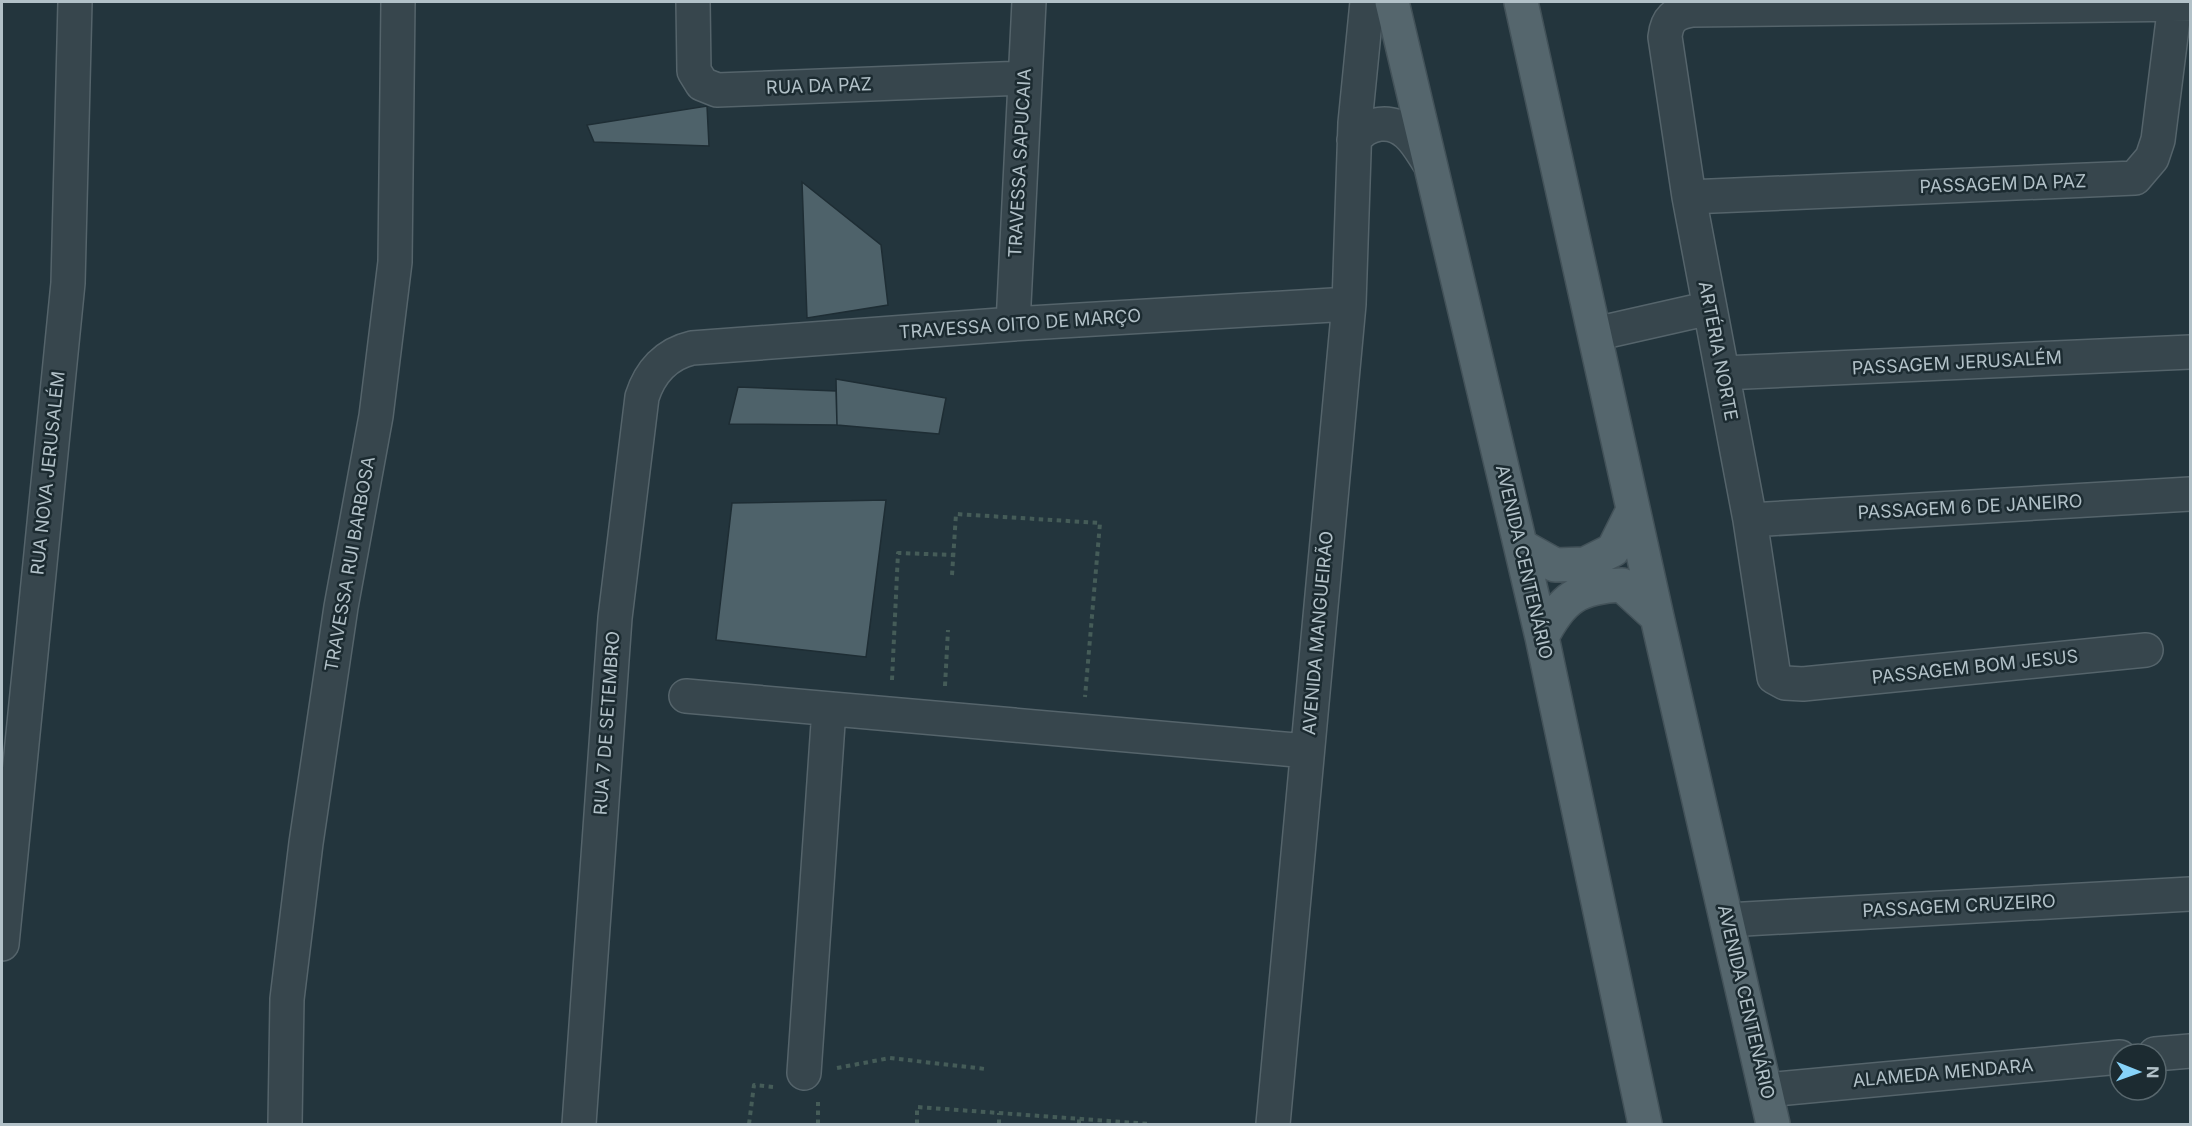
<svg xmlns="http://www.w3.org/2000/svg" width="2192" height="1126" font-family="Inter,sans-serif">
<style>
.building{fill:#4e626a;stroke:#1e2d34;stroke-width:1.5}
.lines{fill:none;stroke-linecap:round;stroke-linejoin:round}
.minor-casing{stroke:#55646b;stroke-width:36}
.major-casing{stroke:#435259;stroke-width:36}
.path{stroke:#455c58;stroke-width:4;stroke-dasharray:4.5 4.5;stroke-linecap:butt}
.minor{stroke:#37464d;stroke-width:33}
.major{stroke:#55666d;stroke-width:33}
.labels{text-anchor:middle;stroke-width:5;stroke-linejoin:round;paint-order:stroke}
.street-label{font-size:18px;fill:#b2c1c8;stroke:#1c2b31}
</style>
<rect width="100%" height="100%" fill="#23353d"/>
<!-- building -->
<path class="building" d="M707,106L709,146L594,142L587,125Z
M802,182L881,245L888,305L807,318Z
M836,379L946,398L939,434L837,425Z
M738,387L836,391L837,425L729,424Z
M886,500L866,657L716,640L732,503Z"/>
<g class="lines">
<defs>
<path id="minor" d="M693,2L694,71L702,84L717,90L1023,78
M1354,140C1367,122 1391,118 1408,134C1416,141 1422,152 1428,161
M1689,197L2135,178L2152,158L2158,140L2175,4
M1013,324L1029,2
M1595,334L1710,308
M1723,373L2190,352
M1750,520L2190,494
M2146,650L1803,684L1785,683L1774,677L1750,520L1689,197L1665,37C1667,19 1674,13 1692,10L2190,4
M686,696L1307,751
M1727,920L2190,894
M2,944L68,283L75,2
M2155,1054L2190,1051
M804,1073L829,709
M1766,1090L2120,1057
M285,1124L287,999L306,843L341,607L376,416L395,262L398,2
M579,1124L615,618L642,397C650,372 666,354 692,348L1013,324L1349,304
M1273,1124L1349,304L1355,123L1367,2"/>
<path id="major" d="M1392,2L1542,637L1645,1124
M1521,2L1657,617L1773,1124
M1521,546L1555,565L1585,564L1613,550L1633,510
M1542,637C1562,598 1578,587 1622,585L1657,617"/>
</defs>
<!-- minor casing -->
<use href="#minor" class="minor-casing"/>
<!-- major casing -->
<use href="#major" class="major-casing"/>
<!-- path -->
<path class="path" d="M952,575L956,514L1100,523L1085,697
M892,680L898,553L953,555
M945,686L948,630
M837,1068L890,1058L985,1069
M749,1124L754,1085L773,1087
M818,1124V1102
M917,1124V1107L1150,1124
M999,1124V1113
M1079,1124V1118"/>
<!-- minor -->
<use href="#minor" class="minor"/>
<!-- major -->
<use href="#major" class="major"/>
</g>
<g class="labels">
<!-- street labels -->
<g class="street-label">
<text transform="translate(819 86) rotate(-2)" y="6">RUA DA PAZ</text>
<text transform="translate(1020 163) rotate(-87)" y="6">TRAVESSA SAPUCAIA</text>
<text transform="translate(2003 184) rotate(-2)" y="6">PASSAGEM DA PAZ</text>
<text transform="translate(1020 324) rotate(-4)" y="6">TRAVESSA OITO DE MARÇO</text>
<text transform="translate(1718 351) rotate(79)" y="6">ARTÉRIA NORTE</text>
<text transform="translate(1957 363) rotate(-3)" y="6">PASSAGEM JERUSALÉM</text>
<text transform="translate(48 473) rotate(-84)" y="6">RUA NOVA JERUSALÉM</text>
<text transform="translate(1970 507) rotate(-3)" y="6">PASSAGEM 6 DE JANEIRO</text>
<text transform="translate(1524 562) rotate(77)" y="6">AVENIDA CENTENÁRIO</text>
<text transform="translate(350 564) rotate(-80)" y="6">TRAVESSA RUI BARBOSA</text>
<text transform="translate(1318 633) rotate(-85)" y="6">AVENIDA MANGUEIRÃO</text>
<text transform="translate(1975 667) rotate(-6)" y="6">PASSAGEM BOM JESUS</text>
<text transform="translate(607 723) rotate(-86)" y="6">RUA 7 DE SETEMBRO</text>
<text transform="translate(1959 906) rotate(-3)" y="6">PASSAGEM CRUZEIRO</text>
<text transform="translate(1746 1002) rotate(77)" y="6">AVENIDA CENTENÁRIO</text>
<text transform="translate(1943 1073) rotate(-5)" y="6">ALAMEDA MENDARA</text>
</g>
</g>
<!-- border -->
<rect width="2192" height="1126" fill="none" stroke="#b2c1c8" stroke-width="6"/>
<!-- north arrow -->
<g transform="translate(2138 1072) rotate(91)"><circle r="28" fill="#1c2b31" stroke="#58676d" stroke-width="1.5"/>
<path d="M0-4.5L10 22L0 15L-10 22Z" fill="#87d3f9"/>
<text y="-9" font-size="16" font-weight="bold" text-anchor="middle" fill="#b2c1c8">N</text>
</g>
</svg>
